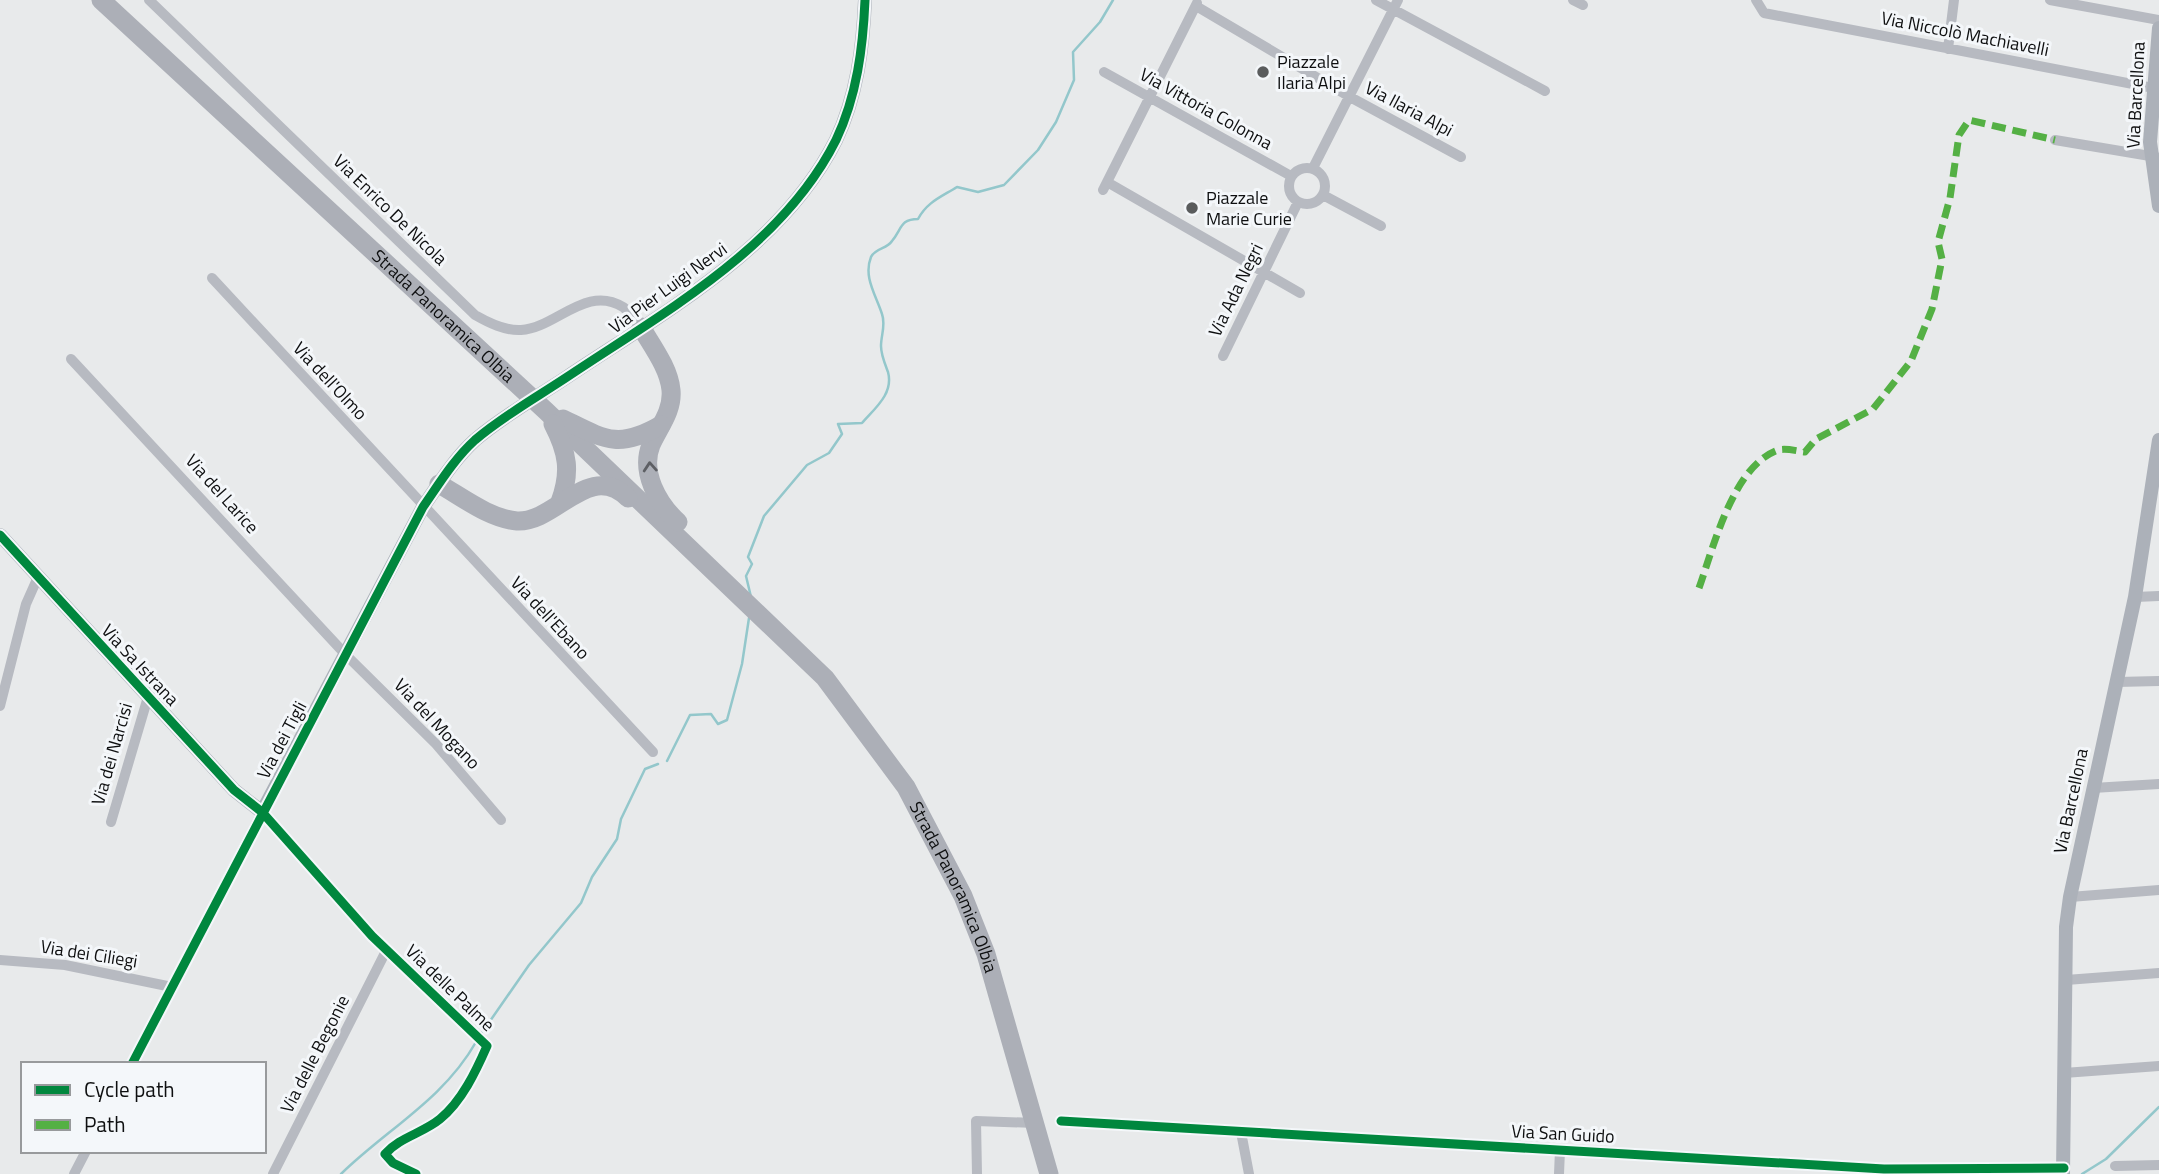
<svg xmlns="http://www.w3.org/2000/svg" width="2159" height="1174" font-family="'Titillium Web',sans-serif">
<style>
.lines{fill:none;stroke-linecap:round;stroke-linejoin:round}
.stream{stroke:#93c7cb;stroke-width:2.5}
.street{stroke:#b7bac1;stroke-width:10}
.secondary{stroke:#acb1b9;stroke-width:14}
.highway{stroke:#acafb7;stroke-width:19}
.quiet{stroke:#54b044;stroke-width:7;stroke-dasharray:14 7;stroke-linecap:butt}
.cycleway-casing{stroke:#f4f7fa;stroke-width:13}
.cycleway{stroke:#00873e;stroke-width:9}
.oneway{stroke:#5d5f64}
.poi-dot{fill:#5a5c5d;stroke:#f4f7fa;stroke-width:2.5}
.labels{text-anchor:middle;stroke-width:6;stroke-linejoin:round;paint-order:stroke}
.street-label{font-size:18px;fill:#0e0f10;stroke:#f4f7fa}
.poi-label{font-size:18px;fill:#0e0f10;stroke:#f4f7fa;text-anchor:start}
</style>
<rect width="100%" height="100%" fill="#e8eaeb"/>
<g class="lines">
<!-- stream -->
<path class="stream" d="M751,597L746,576L752,564L748,557L764,516L807,465L829,453L842,434L838,424L862,423C874,409 894,394 888,372C885,364 881,355 881,346C881,335 886,325 882,314C876,295 863,277 871,257C875,248 887,249 892,241C902,229 900,219 918,219C927,202 941,197 957,187L978,192L1004,185L1038,150L1056,122L1074,80L1073,52L1100,22L1113,0
M667,761L690,715L711,714L718,724L727,720L742,664L749,618
M481,1034L529,965L581,903L592,877L617,839L621,819L645,769L658,764
M341,1174C387,1129 443,1100 476,1042
M2082,1174L2106,1159L2159,1107"/>
<!-- street -->
<path class="street" d="M149,0L475,315C489,323 505,331 521,330C556,328 586,284 623,307C629,311 635,321 641,327
M1376,0L1545,91
M1573,0L1583,5
M1756,0L1764,13L2159,89
M2050,0L2159,20
M1196,6L1350,97L1461,157
M1948,49L1954,0
M1104,72L1291,176
M2055,140L2156,157
M1289 186a18 18 0 1 1 36 0a18 18 0 1 1-36 0Z
M1313,168L1398,0
M1107,182L1300,293
M1103,190L1197,3
M1323,195L1381,226
M212,278L653,752
M1223,356L1298,202
M71,359L346,655L436,744L501,820
M2135,597L2159,596
M2117,682L2159,681
M0,706L26,604L38,577
M2093,788L2159,784
M111,822L148,697
M2070,897L2159,890
M0,960L65,965L172,987
M2066,980L2159,973
M132,1064L262,812L372,936L487,1046C476,1071 462,1101 440,1119C423,1133 400,1137 385,1154L393,1163L416,1174
M2064,1073L2159,1066
M1061,1121L1884,1169L2064,1168
M1241,1132L1249,1174
M2115,1166L2159,1165
M74,1174L86,1151
M273,1174L387,949
M977,1174L976,1121L1035,1123
M1559,1174L1560,1150"/>
<!-- secondary -->
<path class="secondary" d="M2159,28L2150,142L2159,206
M0,535L234,790L262,812L423,507C439,484 454,459 475,440C503,416 537,397 567,377C664,312 782,248 836,140C857,96 863,47 865,0
M2063,1174L2066,927L2070,897L2135,597L2159,440"/>
<!-- highway -->
<g class="highway">
<path id="s1" d="M101,0L546,411L825,678L906,787L963,896L986,954L1049,1174"/>
<path d="M641,327C652,346 669,368 671,390C673,411 659,427 651,445C640,472 658,504 678,522"/>
<path d="M563,419C604,439 618,450 661,425"/>
<path d="M553,424C568,453 571,472 560,502"/>
<path d="M439,484C462,497 490,519 517,521C556,523 589,460 628,498"/>
</g>
<!-- quiet -->
<path class="quiet" d="M1699,588C1714,546 1733,466 1778,450C1786,448 1797,451 1805,452L1816,439L1873,409L1911,361L1932,309L1942,259L1938,242L1950,198L1959,135L1969,120L2055,140"/>
<defs>
<path id="cycleway" d="M0,535L234,790L262,812L372,936L487,1046C476,1071 462,1101 440,1119C423,1133 400,1137 385,1154L393,1163L416,1174
M132,1064L423,507C439,484 454,459 475,440C503,416 537,397 567,377C664,312 782,248 836,140C857,96 863,47 865,0
M1061,1121L1884,1169L2064,1168"/>
</defs>
<!-- cycleway casing -->
<use href="#cycleway" class="cycleway-casing"/>
<!-- cycleway -->
<use href="#cycleway" class="cycleway"/>
</g>
<!-- one-way arrows -->
<defs><path id="oneway-chevron" d="M-2-3.5L2.5 0L-2 3.5" fill="none" stroke-width="1.6" stroke-linecap="round" stroke-linejoin="round" transform="scale(1.75)"/></defs>
<use class="oneway" href="#oneway-chevron" transform="translate(650 467) rotate(-94)"/>
<!-- markers -->
<g class="poi-dot">
<circle cx="1263" cy="72" r="7"/>
<circle cx="1192" cy="208" r="7"/>
</g>
<g class="labels">
<!-- street labels -->
<g class="street-label">
<text transform="translate(1965 34) rotate(11)" y="6">Via Niccolò Machiavelli</text>
<text transform="translate(2136 95) rotate(-87)" y="6">Via Barcellona</text>
<text transform="translate(1206 109) rotate(29)" y="6">Via Vittoria Colonna</text>
<text transform="translate(1409 109) rotate(28)" y="6">Via Ilaria Alpi</text>
<text transform="translate(390 210) rotate(44)" y="6">Via Enrico De Nicola</text>
<text transform="translate(668 288) rotate(-36)" y="6">Via Pier Luigi Nervi</text>
<text transform="translate(1236 290) rotate(-64)" y="6">Via Ada Negri</text>
<text dy="6" stroke="none"><textPath href="#s1" startOffset="466">Strada Panoramica Olbia</textPath></text>
<text transform="translate(330 381) rotate(47)" y="6">Via dell'Olmo</text>
<text transform="translate(222 494) rotate(48)" y="6">Via del Larice</text>
<text transform="translate(550 618) rotate(47)" y="6">Via dell'Ebano</text>
<text transform="translate(140 665) rotate(47)" y="6">Via Sa Istrana</text>
<text transform="translate(437 724) rotate(47)" y="6">Via del Mogano</text>
<text transform="translate(282 740) rotate(-62)" y="6">Via dei Tigli</text>
<text transform="translate(112 754) rotate(-74)" y="6">Via dei Narcisi</text>
<text transform="translate(2071 801) rotate(-78)" y="6">Via Barcellona</text>
<text dy="6" stroke="none"><textPath href="#s1" startOffset="1239">Strada Panoramica Olbia</textPath></text>
<text transform="translate(89 954) rotate(9)" y="6">Via dei Ciliegi</text>
<text transform="translate(450 988) rotate(44)" y="6">Via delle Palme</text>
<text transform="translate(315 1054) rotate(-63)" y="6">Via delle Begonie</text>
<text transform="translate(1563 1134) rotate(3)" y="6">Via San Guido</text>
</g>
<!-- poi labels -->
<g class="poi-label">
<text x="1277" y="68">Piazzale<tspan x="1277" dy="21">Ilaria Alpi</tspan></text>
<text x="1206" y="204">Piazzale<tspan x="1206" dy="21">Marie Curie</tspan></text>
</g>
</g>
<!-- legend -->
<rect x="21" y="1062" width="245" height="91" fill="#f4f7fa" stroke="#989a9c" stroke-width="2"/>
<rect x="35" y="1085" width="35" height="10" fill="#00873e" stroke="#989a9c" stroke-width="2"/>
<text x="84" y="1097" font-size="21" fill="#0e0f10">Cycle path</text>
<rect x="35" y="1120" width="35" height="10" fill="#54b044" stroke="#989a9c" stroke-width="2"/>
<text x="84" y="1132" font-size="21" fill="#0e0f10">Path</text>
</svg>
